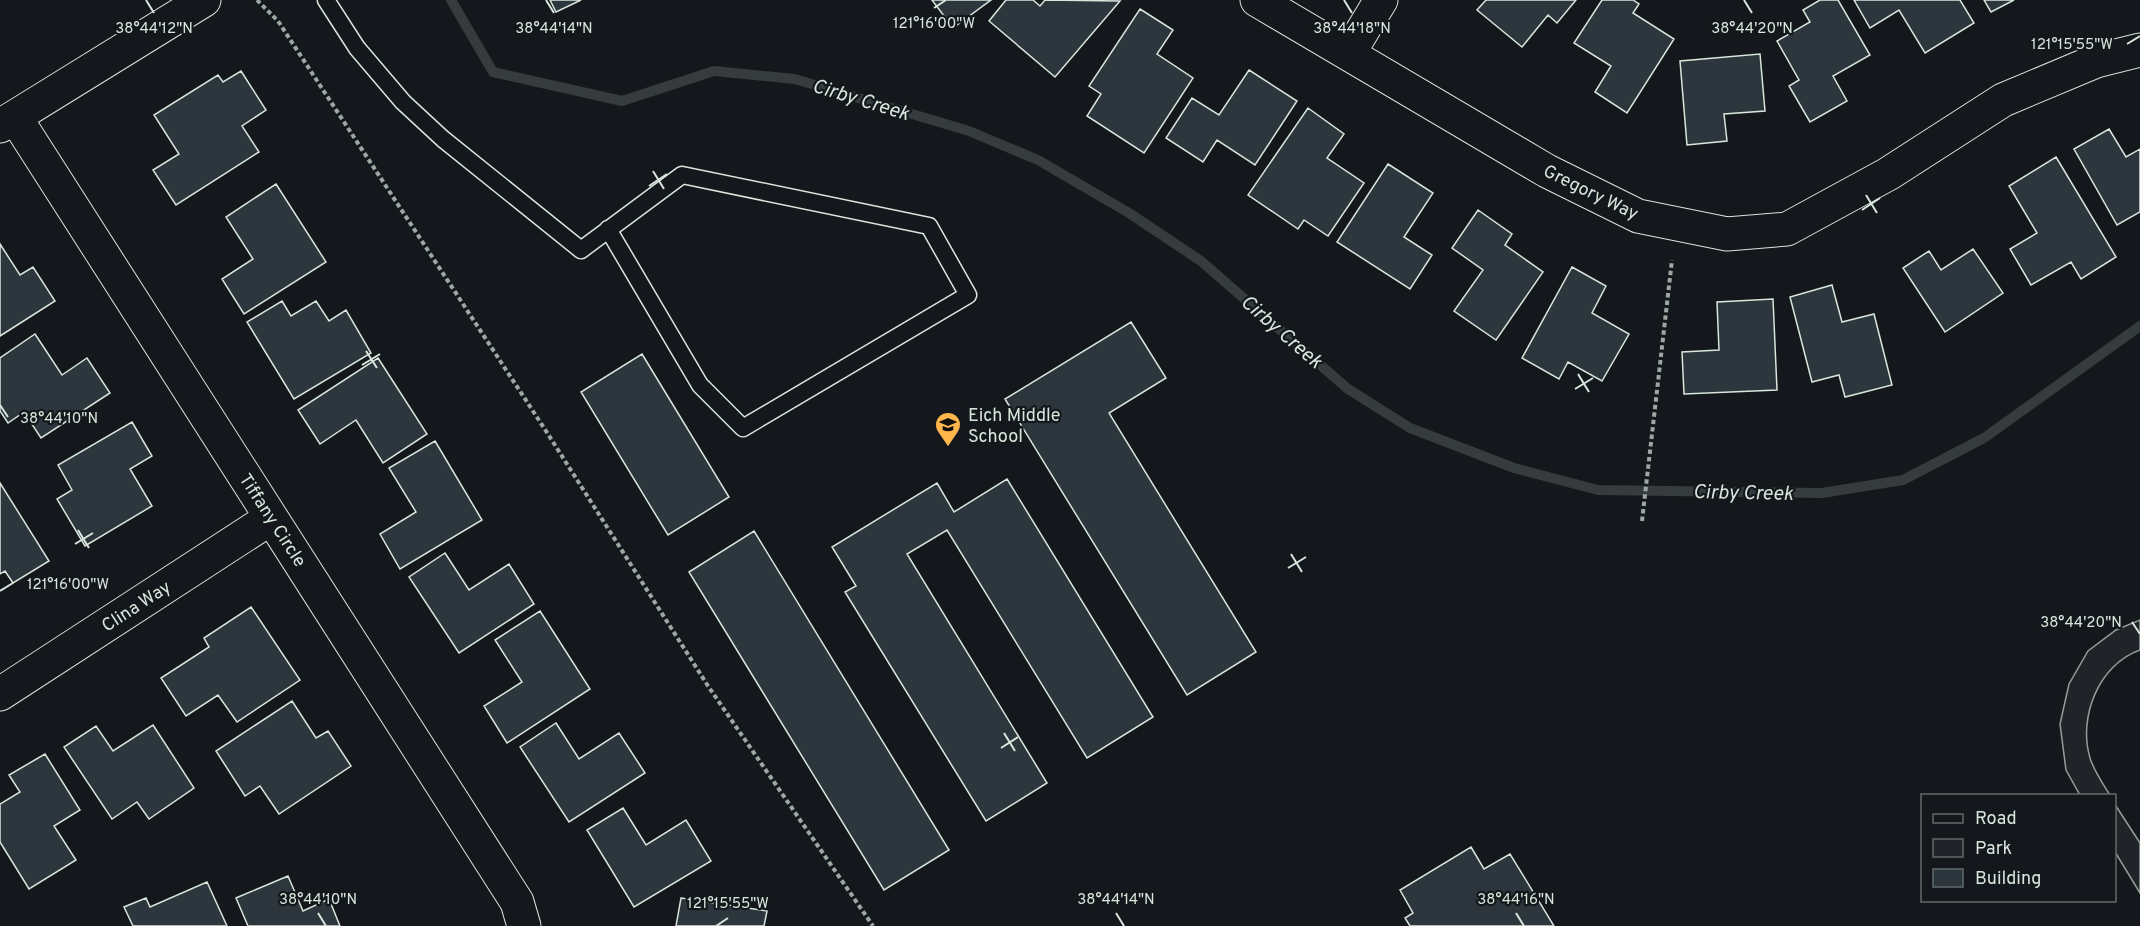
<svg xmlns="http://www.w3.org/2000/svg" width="2140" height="926" font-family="Overpass,sans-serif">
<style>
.green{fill:#202428;stroke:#939e99;stroke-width:1.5}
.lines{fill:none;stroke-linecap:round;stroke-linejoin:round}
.stream{stroke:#363b3e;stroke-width:10}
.building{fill:#2c363c;stroke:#d8e6dc;stroke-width:1.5}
.lane-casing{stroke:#d8e6dc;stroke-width:19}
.street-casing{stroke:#d8e6dc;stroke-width:35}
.path{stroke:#9da8a2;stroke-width:4;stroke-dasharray:4.5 3;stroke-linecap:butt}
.lane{stroke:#14181c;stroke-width:16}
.street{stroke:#14181c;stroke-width:33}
.ticks{fill:none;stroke:#d8e6dc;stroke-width:2}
.labels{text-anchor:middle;stroke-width:4.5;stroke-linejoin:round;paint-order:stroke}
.street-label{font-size:18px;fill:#d8e6dc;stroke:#14181c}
.poi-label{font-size:18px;fill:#d8e6dc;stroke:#14181c;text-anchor:start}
.water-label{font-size:20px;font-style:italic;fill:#d8e6dc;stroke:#14181c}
.ticks-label{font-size:15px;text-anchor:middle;fill:#d8e6dc;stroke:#14181c;stroke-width:4.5;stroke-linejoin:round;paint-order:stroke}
</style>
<rect width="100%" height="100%" fill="#14181c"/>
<!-- green -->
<path class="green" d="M2140,620V650C2098,665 2078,718 2090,758C2094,771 2103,784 2110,795H2080L2066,770L2060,724L2069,684L2088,651L2116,630Z
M2114,803L2140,843V893L2115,852Z"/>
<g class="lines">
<!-- stream -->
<path class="stream" d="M451,0L493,72L622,101L714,71L795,79L969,131L1038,160L1129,213L1201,261L1348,389L1410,428L1514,468L1598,490L1822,493L1903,480L1984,438L2140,326"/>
</g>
<!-- building -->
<path class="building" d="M550,0H581L556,12Z
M932,0H991L953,28Z
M1006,0H1033L1040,6L1045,0L1120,1L1055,77L989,21Z
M1486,0H1576L1557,23L1548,15L1522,47L1477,10Z
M1602,0H1633L1639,4L1633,13L1674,39L1627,113L1595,92L1611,66L1574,43Z
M1820,0H1838L1870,55L1833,76L1847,101L1810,122L1789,86L1799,80L1777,41L1810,22L1803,10Z
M1854,0H1960L1974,23L1925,53L1899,10L1870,28Z
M1984,0H2014L1991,12Z
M1140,9L1173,30L1157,54L1193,78L1144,153L1087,116L1101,94L1089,86Z
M1760,54L1765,111L1724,114L1727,141L1687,145L1680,61Z
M1249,70L1297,101L1255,165L1217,140L1203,162L1166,138L1192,98L1219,115Z
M241,71L266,110L242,126L259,152L176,205L153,170L179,154L154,115L218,75L223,82Z
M1308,108L1344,134L1327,158L1364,183L1328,236L1304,220L1298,229L1248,195Z
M2109,129L2126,157L2140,149V212L2117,225L2074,149Z
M2056,157L2116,257L2081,279L2071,262L2031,285L2010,249L2037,233L2009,186Z
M1388,164L1433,193L1404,237L1432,255L1410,289L1337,242Z
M276,184L326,262L244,314L222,279L253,259L226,217Z
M1478,210L1512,234L1505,245L1543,272L1496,340L1454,311L1483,270L1452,248Z
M0,244L20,275L33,267L55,301L0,336Z
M1973,249L2003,293L1945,332L1903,268L1929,251L1941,270Z
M1572,267L1606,286L1592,313L1629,334L1602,381L1568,362L1559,379L1522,358Z
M1832,285L1842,322L1874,314L1892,385L1845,397L1839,375L1812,382L1790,297Z
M1773,299L1777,390L1684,394L1682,352L1719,350L1717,302Z
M282,301L291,316L316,301L329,321L346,310L371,353L294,399L247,322Z
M1131,322L1166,378L1109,413L1256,652L1187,695L1005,399Z
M35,334L62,375L87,358L110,393L41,438L24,412L8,423L0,411V358Z
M642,354L729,497L668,535L581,392Z
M378,358L427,434L383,463L356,420L320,444L298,410Z
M132,422L152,456L130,469L152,506L85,546L57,499L72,490L58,465Z
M435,441L482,520L400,569L380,534L416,512L389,468Z
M1007,479L1153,717L1087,758L947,530L907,554L1047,783L986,821L845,592L856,586L832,547L937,483L954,512Z
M0,483L49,561L13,583L5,571L0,574Z
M754,531L949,850L884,890L689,572Z
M445,553L469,590L509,564L534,604L459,653L409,577Z
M251,607L300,680L237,722L218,695L186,716L161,678L209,647L204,638Z
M540,611L590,689L507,743L484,706L522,682L495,640Z
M292,701L316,738L328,731L351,766L279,814L260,786L245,796L216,751Z
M556,723L579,759L619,733L645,773L569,822L520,747Z
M153,725L194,788L149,819L137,802L112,819L64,747L96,726L113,751Z
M45,754L80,810L54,826L76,860L29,889L0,842V804L20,792L9,775Z
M623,808L646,845L686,820L711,861L634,907L587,830Z
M1471,847L1484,869L1510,854L1554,926H1410L1405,918L1413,913L1400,890Z
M288,876L303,911L329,899L340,926H248L236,898Z
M207,882L227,926H133L124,907L146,898L150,907Z
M681,898L767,911L764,926H676Z"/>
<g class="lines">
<defs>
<path id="lane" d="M326,0L357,48L403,102L443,139L581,250L682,175L929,226L968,295L743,428L700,385L608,229"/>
<path id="street" d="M1257,0L1547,171L1638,216L1727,234L1787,229L1888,174L2003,100L2096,61L2140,50
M1349,53L1381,0
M15,117L517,902L524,926
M0,126L204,0
M0,694L271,518"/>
</defs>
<!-- lane casing -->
<use href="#lane" class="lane-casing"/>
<!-- street casing -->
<use href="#street" class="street-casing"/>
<!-- path -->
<path class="path" d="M257,0L278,21L546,431L708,686L873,926
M1642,521L1672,260"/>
<!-- lane -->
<use href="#lane" class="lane"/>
<!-- street -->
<use href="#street" class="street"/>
</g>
<!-- ticks -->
<path class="ticks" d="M146,0L154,13M546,0L554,13M1344,0L1352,13M1744,0L1752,13M934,8L946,0M2127,44L2140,36M653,171L664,189M649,186L667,174M1866,195L1877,213M1862,210L1880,198M366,351L377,368M362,365L380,354M1578,374L1589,392M1575,389L1593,378M0,405L8,417M78,530L89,548M75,544L93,533M1291,554L1302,572M1288,568L1306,557M0,591L13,583M2132,622L2140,634M1004,733L1015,751M1001,748L1018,737M318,913L326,926M1116,913L1124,926M1516,913L1524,926M716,926L728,918"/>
<!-- icons -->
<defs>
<symbol id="school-pin" viewBox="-11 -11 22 30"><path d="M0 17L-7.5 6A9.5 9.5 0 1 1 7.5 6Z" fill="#ffb74d" stroke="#14181c"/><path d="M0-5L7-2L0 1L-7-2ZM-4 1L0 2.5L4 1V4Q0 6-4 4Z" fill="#111"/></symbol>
</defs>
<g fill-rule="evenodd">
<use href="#school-pin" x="933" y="410" width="30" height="40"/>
</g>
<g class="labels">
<!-- street labels -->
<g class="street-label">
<text transform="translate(1591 192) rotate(26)" y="6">Gregory Way</text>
<text transform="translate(273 520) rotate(57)" y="6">Tiffany Circle</text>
<text transform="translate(136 606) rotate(-33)" y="6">Clina Way</text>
</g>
<!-- poi labels -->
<g class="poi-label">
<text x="968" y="421">Eich Middle<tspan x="968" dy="21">School</tspan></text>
</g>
<!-- water labels -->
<g class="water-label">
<text transform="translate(861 99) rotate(17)" y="7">Cirby Creek</text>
<text transform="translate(1282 331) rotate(41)" y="7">Cirby Creek</text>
<text transform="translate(1743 492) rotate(1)" y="7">Cirby Creek</text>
</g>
</g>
<g class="ticks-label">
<text x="934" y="28">121°16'00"W</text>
<text x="154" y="33">38°44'12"N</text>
<text x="554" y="33">38°44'14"N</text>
<text x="1352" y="33">38°44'18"N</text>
<text x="1752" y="33">38°44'20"N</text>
<text x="2072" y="49">121°15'55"W</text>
<text x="59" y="423">38°44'10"N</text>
<text x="68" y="589">121°16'00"W</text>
<text x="2081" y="627">38°44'20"N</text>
<text x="318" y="904">38°44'10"N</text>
<text x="1116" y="904">38°44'14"N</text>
<text x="1516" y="904">38°44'16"N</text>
<text x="728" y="908">121°15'55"W</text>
</g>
<!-- legend -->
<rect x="1921" y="794" width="195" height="108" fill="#14181c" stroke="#626a69" stroke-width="1.5"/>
<rect x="1933" y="814" width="30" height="9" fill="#14181c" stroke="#626a69" stroke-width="1.5"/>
<text x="1975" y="824" font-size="18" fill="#d8e6dc">Road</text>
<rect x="1933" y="839" width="30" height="18" fill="#202428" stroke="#626a69" stroke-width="1.5"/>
<text x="1975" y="854" font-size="18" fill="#d8e6dc">Park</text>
<rect x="1933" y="869" width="30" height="18" fill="#2c363c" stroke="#626a69" stroke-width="1.5"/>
<text x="1975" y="884" font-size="18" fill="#d8e6dc">Building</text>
</svg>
